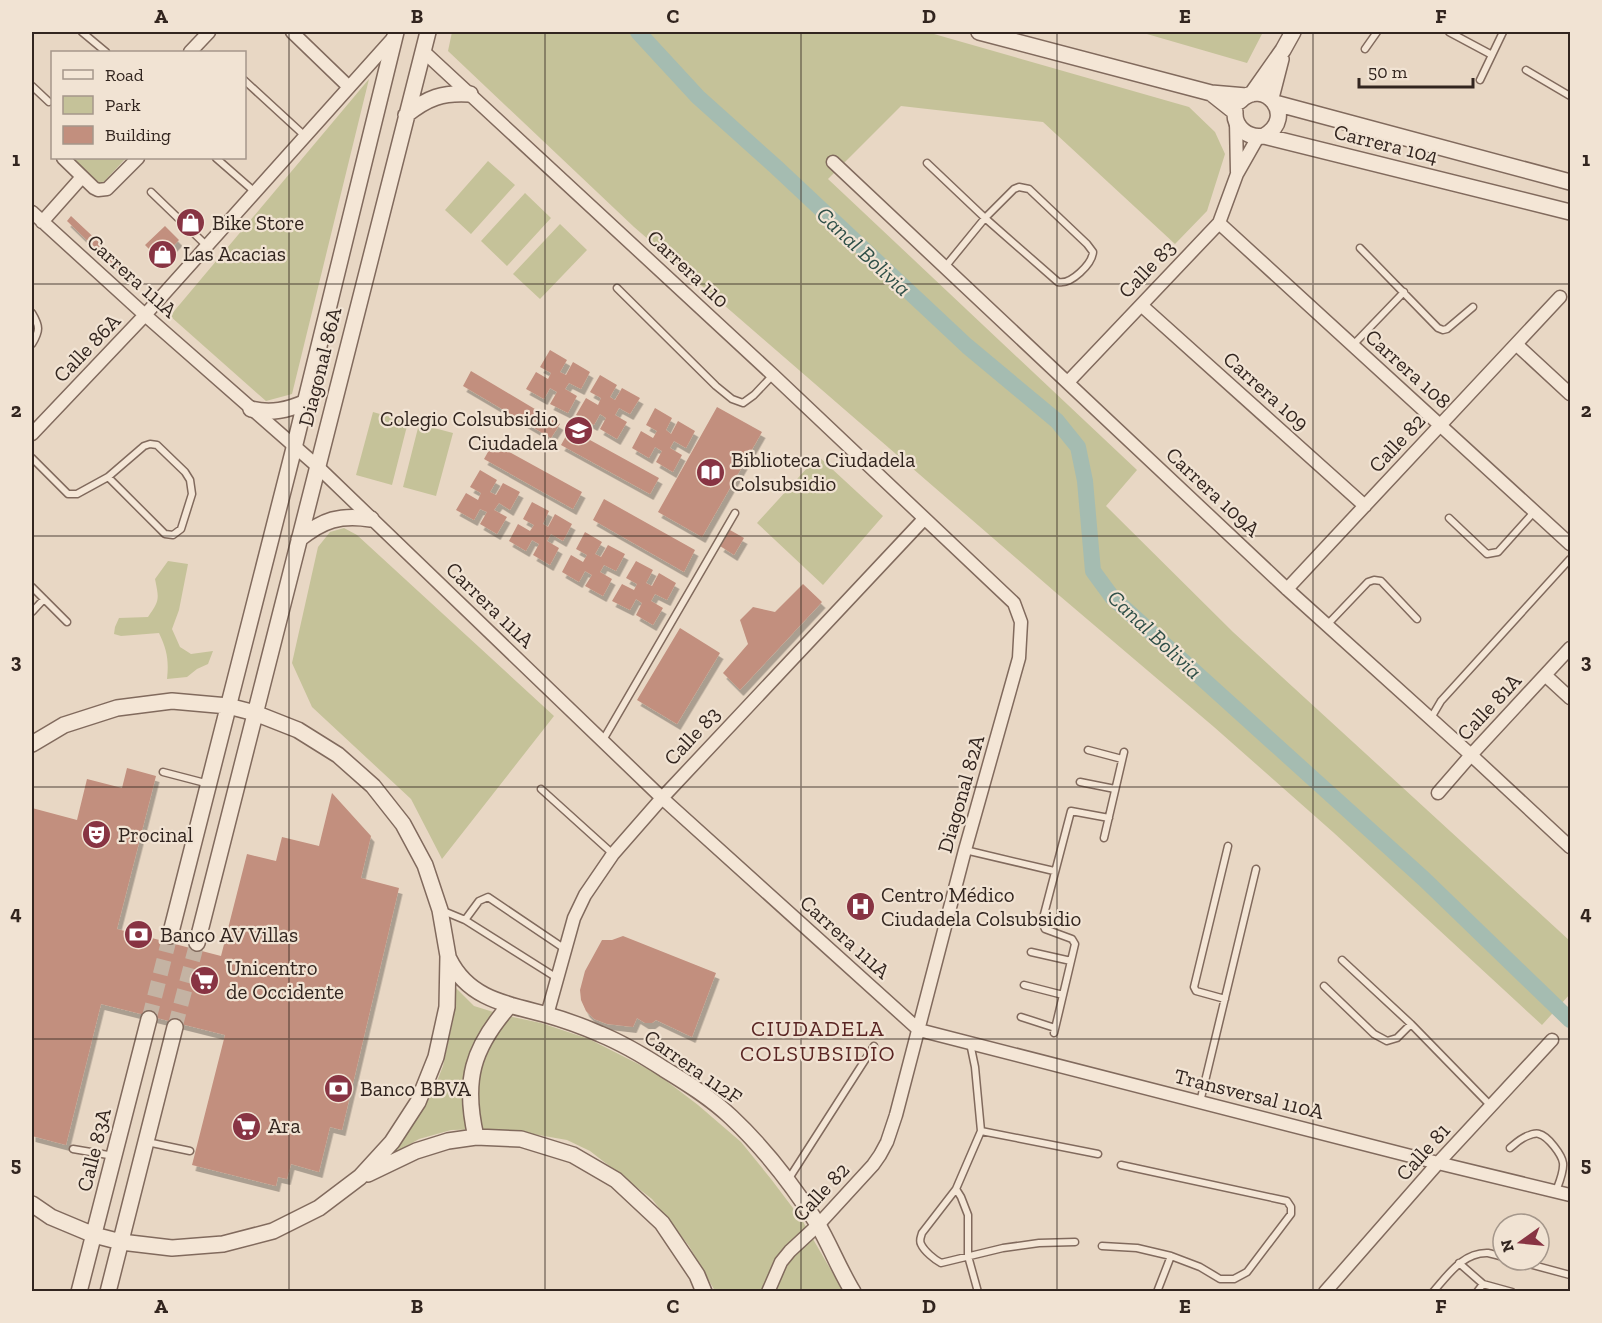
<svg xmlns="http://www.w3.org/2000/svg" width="1602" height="1323" font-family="'Zilla Slab',serif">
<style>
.green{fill:#c5c299}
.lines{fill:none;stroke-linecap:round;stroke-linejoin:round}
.canal{stroke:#a5bcb1;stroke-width:16}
.building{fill:#c28f7e;filter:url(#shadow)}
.tertiary-tunnel{stroke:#c4b3a3;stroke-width:15;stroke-dasharray:15 8;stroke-linecap:butt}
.service-casing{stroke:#816a5d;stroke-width:9}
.minor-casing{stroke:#816a5d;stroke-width:15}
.tertiary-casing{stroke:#816a5d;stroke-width:18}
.service{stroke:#f4e6d6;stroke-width:6}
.minor{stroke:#f4e6d6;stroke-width:12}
.tertiary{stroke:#f4e6d6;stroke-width:15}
.grid{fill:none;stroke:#32251f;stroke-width:1.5;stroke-opacity:0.55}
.labels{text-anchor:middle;stroke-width:4.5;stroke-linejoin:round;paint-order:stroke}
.street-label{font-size:21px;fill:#32251f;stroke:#f1e3d3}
.poi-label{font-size:21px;fill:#32251f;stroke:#f1e3d3;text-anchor:start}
.water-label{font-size:22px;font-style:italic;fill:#305049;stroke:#f1e3d3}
.neighbourhood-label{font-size:22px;letter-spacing:1.5px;fill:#5a2523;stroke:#f1e3d3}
.neatline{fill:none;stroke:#32251f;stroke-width:2}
.grid-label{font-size:20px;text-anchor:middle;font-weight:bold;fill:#32251f}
</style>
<defs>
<filter id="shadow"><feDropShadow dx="3.5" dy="6" stdDeviation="0" flood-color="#0004"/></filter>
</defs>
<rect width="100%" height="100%" fill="#e8d7c4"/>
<!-- green -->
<path class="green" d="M452,32H927L1189,107L1215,132L1225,154L1207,211L1175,244L1043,122L901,106L828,179L1137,470L1106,506L1233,632L1570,941V994L1542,1025L1334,833L1214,727L1054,591L634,227L448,51Z
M1140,32H1263L1247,63Z
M369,79L292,394L266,401L170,316Z
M66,158H126L98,188Z
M488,161L515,185L471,234L445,210Z
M525,193L551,218L507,266L481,241Z
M560,224L587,250L540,299L513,274Z
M373,412L408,422L392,485L356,475Z
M419,424L453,433L436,496L403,487Z
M818,456L883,516L823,585L757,523Z
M344,528L357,535L554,716L442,859L411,799L312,707L292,663L318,547L330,532Z
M168,561L188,564L179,610L172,629L180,647L191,654L213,651L208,664L197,669L187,677L167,679C169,660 167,650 159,633L121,636L114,634L115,627L119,618L148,617C160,600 159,599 155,579Z
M454,986L474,1006L503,1015L541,1023L589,1039L656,1073L698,1105L741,1142L771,1179L802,1220L843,1291H715L689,1246L652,1199L590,1151L567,1140L527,1133L486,1129L451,1130L419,1139L389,1156L414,1122L434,1089L443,1066L454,1016Z"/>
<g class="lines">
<!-- canal -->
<path class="canal" d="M638,32L698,97L776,167L967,346L1057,421L1078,447L1085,481L1093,571L1112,597L1424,879L1570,1020"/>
</g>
<!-- building -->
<path class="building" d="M192,209L201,218L191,228L182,220Z
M71,216L134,275L129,281L67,221Z
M165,226L179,240L160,260L145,245Z
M550,350L567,360L560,372L566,375L573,362L590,372L581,389L569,383L565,389L577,396L568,413L550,404L557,392L550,388L544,399L526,389L536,372L548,379L551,373L540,367Z
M471,371L560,424L551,438L463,386Z
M600,375L617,385L610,397L615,400L622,388L640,398L630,414L619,408L615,415L627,422L617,439L600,429L606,418L600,414L594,425L576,415L586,398L598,405L601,398L590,392Z
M717,407L762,432L702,537L658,512Z
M655,408L672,418L666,430L671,434L678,421L695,431L686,448L674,441L670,448L682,455L673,472L656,462L662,451L655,447L649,458L632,448L641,431L653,438L657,431L646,425Z
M570,429L659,478L650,494L561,445Z
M493,443L582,492L573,509L484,459Z
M480,470L497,480L490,492L496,495L503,483L520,492L510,510L499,503L494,510L507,517L497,534L480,524L487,512L480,509L474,520L456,510L466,493L478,500L481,493L470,487Z
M604,499L695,550L684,572L593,520Z
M532,502L549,511L543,524L548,527L555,514L572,524L563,541L551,534L547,541L559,548L550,565L533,555L539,544L532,540L526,551L509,541L518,524L530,531L534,525L523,519Z
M730,530L744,538L734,555L720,546Z
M585,532L602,542L595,554L601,557L608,545L625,554L616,571L604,565L600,572L612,579L603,596L585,586L592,575L585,571L579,582L562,572L571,555L583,562L587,555L576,549Z
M636,561L653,570L646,583L652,586L659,573L676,583L667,600L655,594L651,601L663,608L653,625L636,615L642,603L636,599L630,610L612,601L622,584L634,590L637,584L626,578Z
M803,584L822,602L740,690L723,673L748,644L740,620L753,607L775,612Z
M680,628L720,653L677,724L637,700Z
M127,768L156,776L117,929L221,956L247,854L276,861L282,837L319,846L332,793L371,836L361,878L399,888L342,1130L330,1127L319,1172L291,1164L287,1179L278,1177L276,1186L192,1165L225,1035L101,1004L66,1145L32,1136V808L77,820L87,779L122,788Z
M623,936L716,973L692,1037L656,1020L652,1023H645L637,1018L633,1027L607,1024L594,1019L586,1011L581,1000L580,990L585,971L602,940H612Z"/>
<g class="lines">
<!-- tertiary-tunnel -->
<path class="tertiary-tunnel" d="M149,1019L170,936
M175,1027L197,943"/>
<defs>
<path id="service" d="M82,32L106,52
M1449,32L1492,55
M1365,49L1377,32
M1526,70L1570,96
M244,80L305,136
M1480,80L1503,32
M32,86L49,102
M216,158L255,192
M927,163L985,218L1058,282C1071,285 1092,264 1093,252L1087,244L1029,189L1019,187L1014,189L985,218L945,267
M151,192L207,246
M1360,248L1438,328L1443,330L1447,329L1473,307
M617,288L716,386L732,399L743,403L754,395L773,375
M32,313C40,326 40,331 32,344
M1353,345L1404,292
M32,458L68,494H77L108,477L144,446L150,444L157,445L185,472L190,480L192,494L181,529L173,535L165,534L108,477
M1449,518L1487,554L1498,552L1534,512
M32,587L67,622
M32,612L44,599
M1327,625L1368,582L1374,580L1381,581L1417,619
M1431,718L1441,701L1570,559
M603,740L735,513
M1088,750L1122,759
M163,772L209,784
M1080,782L1115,789
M541,789L613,854
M1104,838L1124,752
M965,850L1054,871
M441,910L465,920L557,978
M465,920L479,901L488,897L565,949
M1031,952L1071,961
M1342,960L1411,1024L1491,1106
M1024,985L1063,995
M1324,986L1374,1034L1387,1041L1397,1038L1411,1024
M1225,999L1196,991L1194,987L1228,846
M1021,1017L1055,1028
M1054,1033L1075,944L1072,939L1045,929L1042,922L1071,811L1109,818
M970,1043L975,1067L981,1131L956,1189L922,1233C921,1237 919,1240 921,1244C924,1251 935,1260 941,1263L1003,1248L1039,1243L1075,1242
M1200,1102L1256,869
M981,1131L1098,1154
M147,1142L190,1151
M1510,1148C1516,1143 1522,1137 1530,1135C1532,1134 1537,1133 1539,1134C1548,1136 1562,1155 1563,1163C1564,1172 1559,1183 1556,1191
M73,1149L114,1156
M788,1180L874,1046
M956,1189L961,1197L968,1215V1256L978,1292
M1102,1246L1137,1248L1171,1256L1200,1267L1220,1279H1234L1247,1272L1291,1214V1207L1287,1201L1121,1165
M1514,1260L1570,1275
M1459,1263L1483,1284
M1157,1292L1171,1256
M1433,1292C1448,1275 1463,1252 1488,1253C1493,1254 1498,1256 1503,1257
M1477,1292L1483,1284L1512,1292"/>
<path id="minor" d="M292,32L349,87
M423,51L773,375L1014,603L1021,622L1019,658L965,850L896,1115L887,1142L880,1155L873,1165L818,1225L790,1251L781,1262L768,1292
M190,52L209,32
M1236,121L1237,172
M63,158L94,188L98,190L107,189L138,158
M833,162L1287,589L1471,755L1570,847
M32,212L145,315L317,466L662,798L919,1030L1438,1163L1570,1195
M42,222L82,177
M1219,223L1570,544
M1141,305L1365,506
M1516,344L1570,394
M1068,382L1219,223L1237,174L1258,137
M32,434L145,315L394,37
M1287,589L1560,297
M1545,675L1570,698
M1438,793L1471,755L1570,648
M547,1015L574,918L585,895L613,854L662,798L924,519
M1325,1292L1438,1163L1552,1040"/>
<path id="tertiary" d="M979,32L1211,93L1246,96
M1211,93L1235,112C1234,128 1249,139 1264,136L1570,212
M1252,94L1283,50L1293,32
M1271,98L1281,59
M1240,101C1264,76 1298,117 1264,136
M1275,103L1570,182
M406,115C427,98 443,92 470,94
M251,409C271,414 288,410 306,402
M299,539C323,520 340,514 371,519
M32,744L64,725L117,708L172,701L228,706L255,713L298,730L338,755L373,786L403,824L425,865L440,910L448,956L447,1007L436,1057L418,1102L392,1142L360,1177L319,1208L273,1231L223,1244L172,1248L121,1242L94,1235L51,1217L32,1204
M170,936L294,448L396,32
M197,943L428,32
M449,959C468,998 505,1004 544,1014C562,1019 582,1026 600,1034C622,1043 644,1056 664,1069C687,1083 711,1098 731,1117C764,1148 792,1184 817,1223C830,1245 839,1269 853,1292
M476,1137C463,1081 472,1048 510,1005
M368,1174L416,1151L448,1141L476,1137L521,1139L573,1155L616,1180L662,1223L697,1275L704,1292
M79,1292L149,1019
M108,1292L175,1027"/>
</defs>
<!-- service casing -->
<use href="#service" class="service-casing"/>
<!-- minor casing -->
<use href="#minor" class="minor-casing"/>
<!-- tertiary casing -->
<use href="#tertiary" class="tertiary-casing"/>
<!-- service -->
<use href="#service" class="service"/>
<!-- minor -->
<use href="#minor" class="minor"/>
<!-- tertiary -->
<use href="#tertiary" class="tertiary"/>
</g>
<!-- grid -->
<path class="grid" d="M289,32V1292M545,32V1292M801,32V1292M1057,32V1292M1313,32V1292M32,284H1570M32,536H1570M32,787H1570M32,1039H1570"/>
<!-- icons -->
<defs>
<symbol id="shop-disc" viewBox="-11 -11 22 22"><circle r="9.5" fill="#883443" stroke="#f1e3d3"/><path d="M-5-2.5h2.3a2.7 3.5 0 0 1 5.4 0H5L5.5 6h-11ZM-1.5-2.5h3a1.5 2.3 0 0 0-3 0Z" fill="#fff"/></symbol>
<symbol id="school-disc" viewBox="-11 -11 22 22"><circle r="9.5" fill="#883443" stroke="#f1e3d3"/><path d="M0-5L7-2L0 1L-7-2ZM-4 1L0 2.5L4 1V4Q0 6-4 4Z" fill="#fff"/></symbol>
<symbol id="library-disc" viewBox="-11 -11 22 22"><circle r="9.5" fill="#883443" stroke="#f1e3d3"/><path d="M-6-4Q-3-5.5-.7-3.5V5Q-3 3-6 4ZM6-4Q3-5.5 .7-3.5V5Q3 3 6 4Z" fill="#fff"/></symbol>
<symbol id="theatre-disc" viewBox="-11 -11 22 22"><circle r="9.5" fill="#883443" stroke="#f1e3d3"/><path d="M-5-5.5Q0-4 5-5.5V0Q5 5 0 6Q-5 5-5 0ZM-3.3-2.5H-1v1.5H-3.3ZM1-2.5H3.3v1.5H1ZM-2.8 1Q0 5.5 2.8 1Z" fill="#fff"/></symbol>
<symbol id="hospital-disc" viewBox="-11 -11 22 22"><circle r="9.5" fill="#883443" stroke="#f1e3d3"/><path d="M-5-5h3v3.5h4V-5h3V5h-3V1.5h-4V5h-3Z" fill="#fff"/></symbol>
<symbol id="bank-disc" viewBox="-11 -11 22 22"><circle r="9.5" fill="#883443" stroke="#f1e3d3"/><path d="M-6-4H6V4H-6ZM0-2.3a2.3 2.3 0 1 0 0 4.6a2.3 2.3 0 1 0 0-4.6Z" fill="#fff"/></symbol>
<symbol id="supermarket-disc" viewBox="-11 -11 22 22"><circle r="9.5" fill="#883443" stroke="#f1e3d3"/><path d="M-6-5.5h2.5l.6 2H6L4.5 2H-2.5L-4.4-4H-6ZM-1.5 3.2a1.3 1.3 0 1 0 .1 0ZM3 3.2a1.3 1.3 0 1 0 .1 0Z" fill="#fff"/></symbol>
</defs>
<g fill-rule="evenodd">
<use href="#shop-disc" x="174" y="206" width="33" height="33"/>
<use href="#shop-disc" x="146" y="238" width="33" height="33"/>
<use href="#school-disc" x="562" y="414" width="33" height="33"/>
<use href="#library-disc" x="694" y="456" width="33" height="33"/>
<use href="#theatre-disc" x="80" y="818" width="33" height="33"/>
<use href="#hospital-disc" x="844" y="890" width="33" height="33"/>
<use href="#bank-disc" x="122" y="918" width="33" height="33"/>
<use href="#supermarket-disc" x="188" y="964" width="33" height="33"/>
<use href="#bank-disc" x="322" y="1072" width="33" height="33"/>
<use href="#supermarket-disc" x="230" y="1110" width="33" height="33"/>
</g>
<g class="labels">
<!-- street labels -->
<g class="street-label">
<text transform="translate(1386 144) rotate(14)" y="7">Carrera 104</text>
<text transform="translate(688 269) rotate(43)" y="7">Carrera 110</text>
<text transform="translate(1147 269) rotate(-46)" y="7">Calle 83</text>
<text transform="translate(132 276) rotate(42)" y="7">Carrera 111A</text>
<text transform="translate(87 348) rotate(-46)" y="7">Calle 86A</text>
<text transform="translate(320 367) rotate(-76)" y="7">Diagonal 86A</text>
<text transform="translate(1408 369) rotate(42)" y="7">Carrera 108</text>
<text transform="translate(1266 391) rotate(42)" y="7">Carrera 109</text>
<text transform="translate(1397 443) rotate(-47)" y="7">Calle 82</text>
<text transform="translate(1213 492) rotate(43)" y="7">Carrera 109A</text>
<text transform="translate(490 605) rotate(44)" y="7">Carrera 111A</text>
<text transform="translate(1489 707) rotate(-47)" y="7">Calle 81A</text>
<text transform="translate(692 736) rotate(-47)" y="7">Calle 83</text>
<text transform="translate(961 794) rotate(-74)" y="7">Diagonal 82A</text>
<text transform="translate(845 937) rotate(42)" y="7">Carrera 111A</text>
<text transform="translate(693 1067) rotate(35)" y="7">Carrera 112F</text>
<text transform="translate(1249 1094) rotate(14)" y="7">Transversal 110A</text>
<text transform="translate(94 1150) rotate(-76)" y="7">Calle 83A</text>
<text transform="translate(1423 1152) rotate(-48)" y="7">Calle 81</text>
<text transform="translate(821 1192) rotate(-47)" y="7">Calle 82</text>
</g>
<!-- poi labels -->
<g class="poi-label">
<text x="212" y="230">Bike Store</text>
<text x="183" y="261">Las Acacias</text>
<text x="558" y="426" text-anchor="end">Colegio Colsubsidio<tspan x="558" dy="24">Ciudadela</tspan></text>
<text x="731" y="467">Biblioteca Ciudadela<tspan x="731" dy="24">Colsubsidio</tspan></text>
<text x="118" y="842">Procinal</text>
<text x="881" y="902">Centro Médico<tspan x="881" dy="24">Ciudadela Colsubsidio</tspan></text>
<text x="160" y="942">Banco AV Villas</text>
<text x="226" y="975">Unicentro<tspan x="226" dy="24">de Occidente</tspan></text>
<text x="360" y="1096">Banco BBVA</text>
<text x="268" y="1133">Ara</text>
</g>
<!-- water labels -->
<g class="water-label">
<text transform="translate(864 251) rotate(43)" y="8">Canal Bolivia</text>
<text transform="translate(1155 634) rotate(43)" y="8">Canal Bolivia</text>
</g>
<!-- neighbourhood labels -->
<g class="neighbourhood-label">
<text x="818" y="1036">CIUDADELA<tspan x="818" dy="25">COLSUBSIDIO</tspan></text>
</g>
</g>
<!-- border -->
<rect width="1602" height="1323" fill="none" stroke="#f1e3d3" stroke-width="66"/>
<!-- legend -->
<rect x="51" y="51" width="195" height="108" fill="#f1e3d3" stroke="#a5978b" stroke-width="1.5"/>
<rect x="63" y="70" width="30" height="9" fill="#f4e6d6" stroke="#a5978b" stroke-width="1.5"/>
<text x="105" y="81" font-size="18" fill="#32251f">Road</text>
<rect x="63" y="96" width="30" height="18" fill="#c5c299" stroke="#a5978b" stroke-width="1.5"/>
<text x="105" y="111" font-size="18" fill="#32251f">Park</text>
<rect x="63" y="126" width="30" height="18" fill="#c28f7e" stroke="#a5978b" stroke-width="1.5"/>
<text x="105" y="141" font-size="18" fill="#32251f">Building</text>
<!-- north arrow -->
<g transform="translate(1521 1242) rotate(255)"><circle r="28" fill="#f1e3d3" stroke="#a5978b" stroke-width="1.5"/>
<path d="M0-4.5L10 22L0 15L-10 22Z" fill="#883443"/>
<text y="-9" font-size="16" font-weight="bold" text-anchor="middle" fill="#32251f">N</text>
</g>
<!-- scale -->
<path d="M1359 78v9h114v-9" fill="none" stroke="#32251f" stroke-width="3"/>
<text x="1368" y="78" font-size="18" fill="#32251f" stroke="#f1e3d3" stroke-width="4.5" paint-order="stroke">50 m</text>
<rect x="33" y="33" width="1536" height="1257" class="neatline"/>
<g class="grid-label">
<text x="161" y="23">A</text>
<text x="417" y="23">B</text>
<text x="673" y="23">C</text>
<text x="929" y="23">D</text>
<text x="1185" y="23">E</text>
<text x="1441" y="23">F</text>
<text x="16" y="166">1</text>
<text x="1586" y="166">1</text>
<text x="16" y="417">2</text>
<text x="1586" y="417">2</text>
<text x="16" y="668">3</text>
<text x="1586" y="668">3</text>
<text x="16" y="920">4</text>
<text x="1586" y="920">4</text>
<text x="16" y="1171">5</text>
<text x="1586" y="1171">5</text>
<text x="161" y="1313">A</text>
<text x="417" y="1313">B</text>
<text x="673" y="1313">C</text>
<text x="929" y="1313">D</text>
<text x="1185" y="1313">E</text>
<text x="1441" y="1313">F</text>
</g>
</svg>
